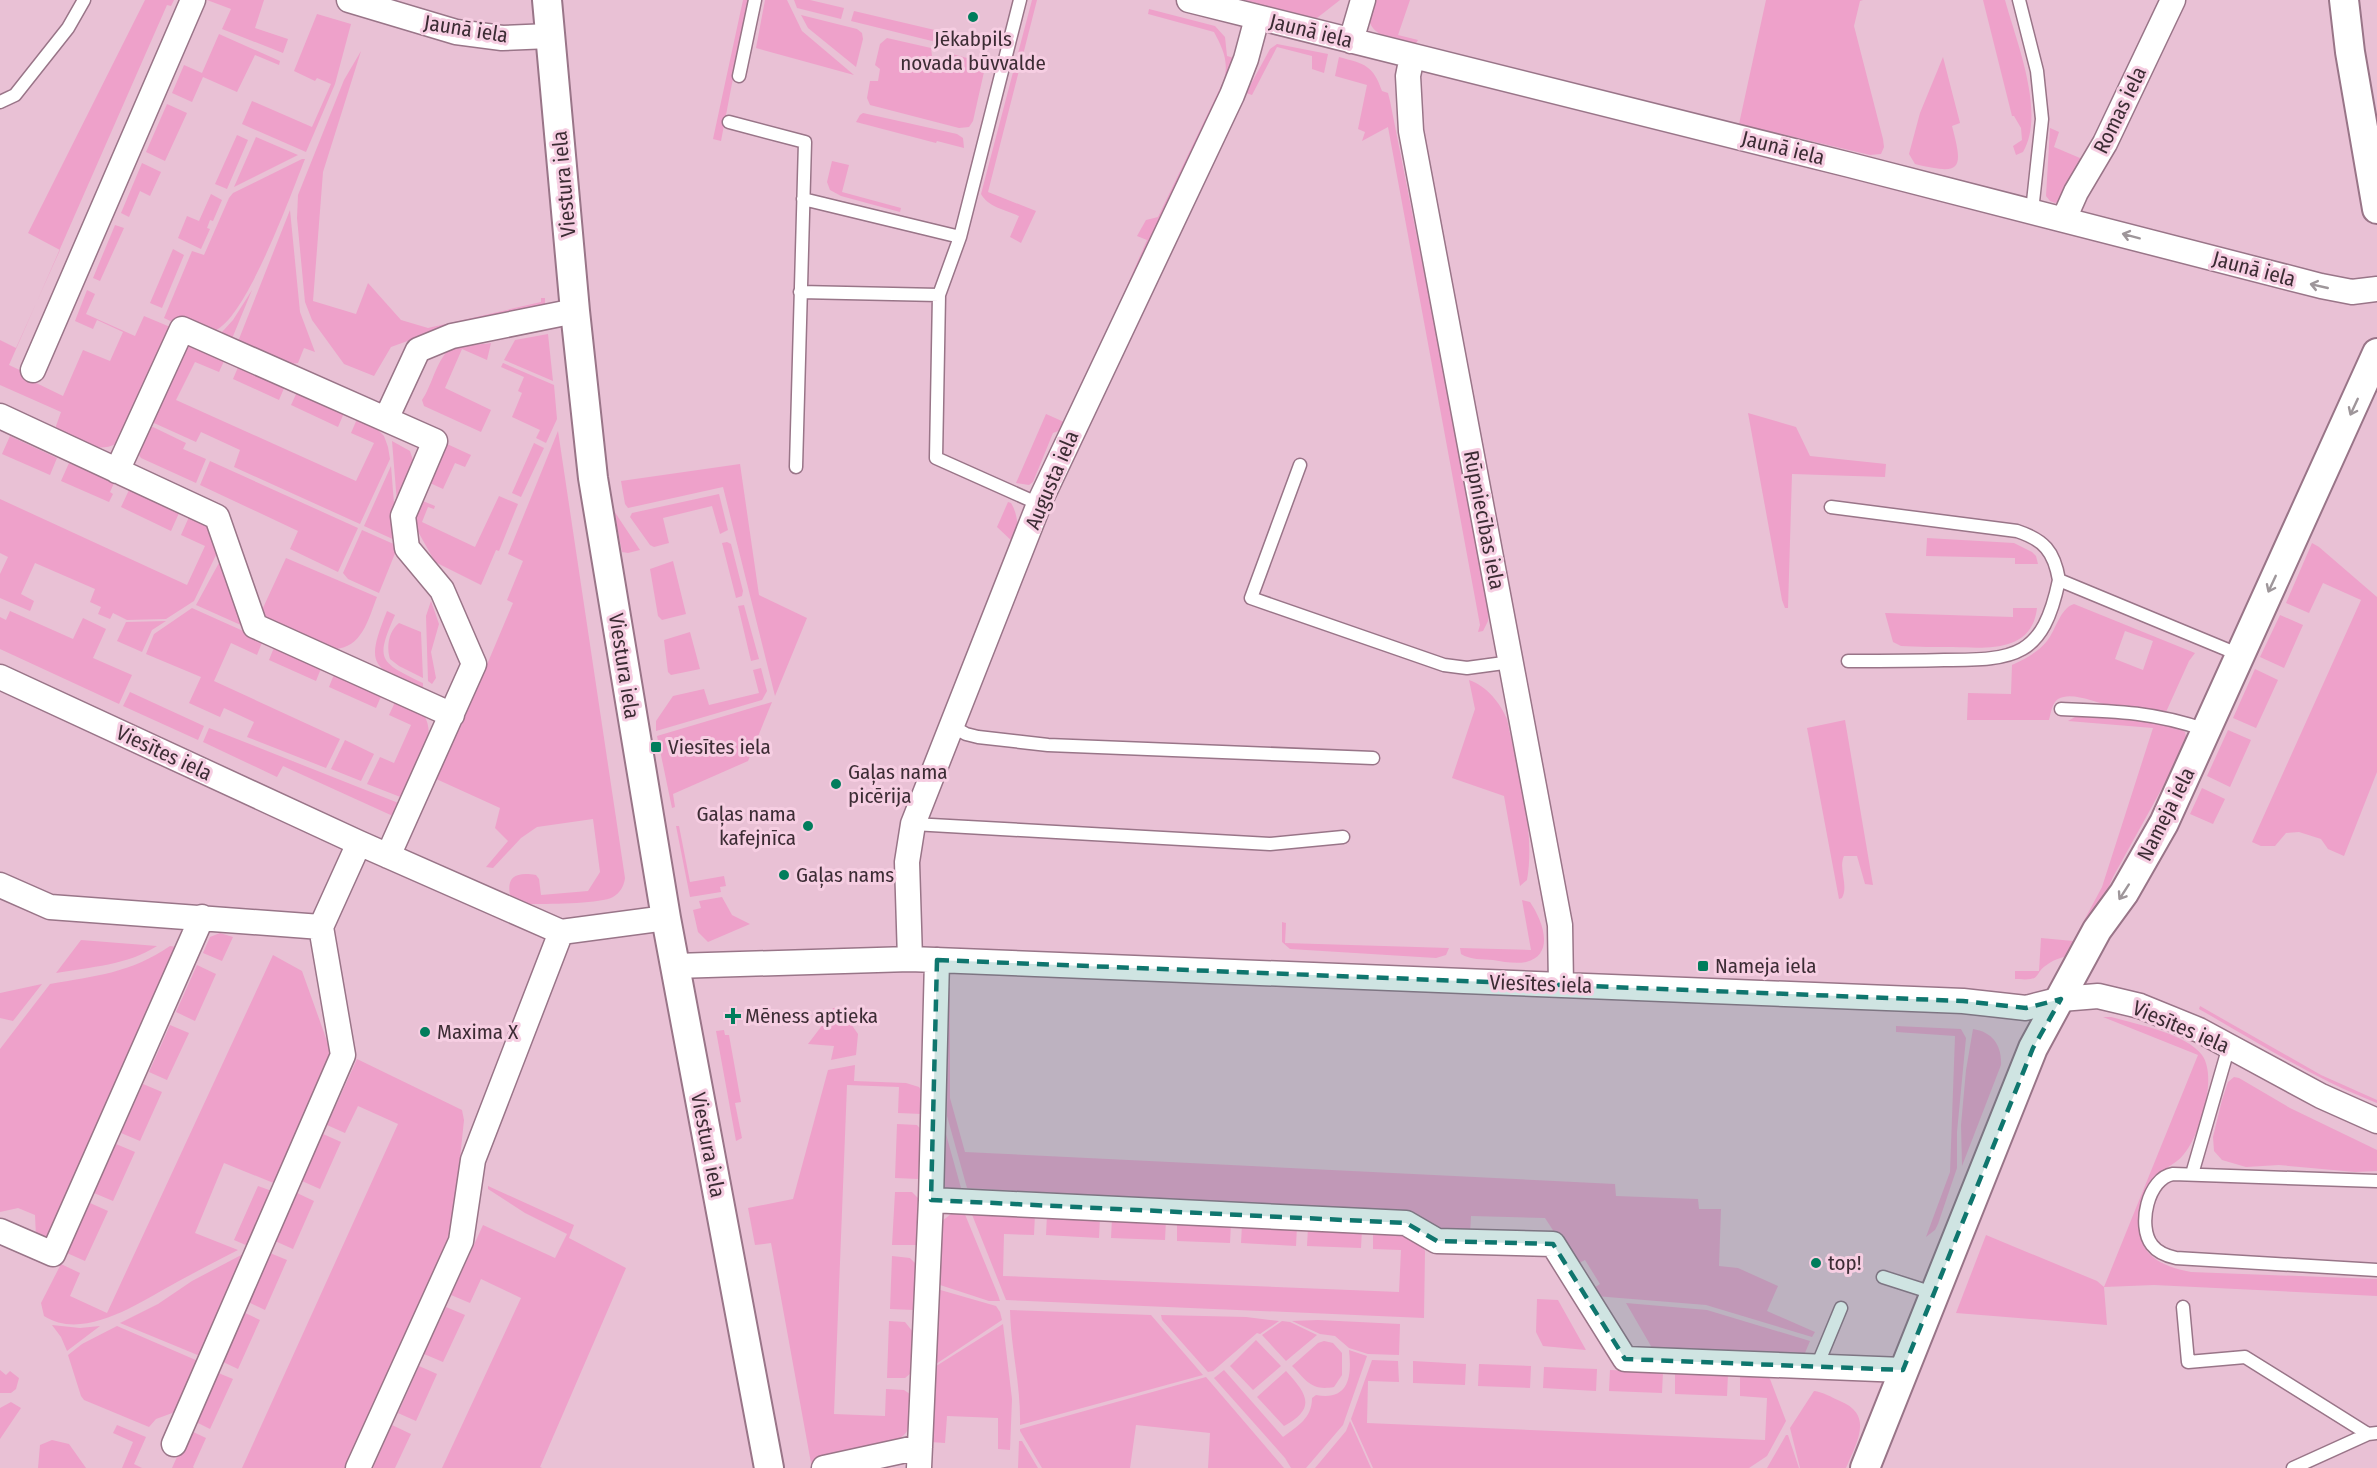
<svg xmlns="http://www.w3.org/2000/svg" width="2377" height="1468" font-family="'Fira Sans Condensed',sans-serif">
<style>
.green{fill:#eea1ca;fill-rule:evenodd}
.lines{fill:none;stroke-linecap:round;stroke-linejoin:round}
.service-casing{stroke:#997588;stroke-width:15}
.minor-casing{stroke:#997588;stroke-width:27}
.tertiary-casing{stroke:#997588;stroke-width:32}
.service{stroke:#fff;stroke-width:12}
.minor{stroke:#fff;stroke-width:24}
.tertiary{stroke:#fff;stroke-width:28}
.oneway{stroke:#9e969a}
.marked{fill:#0f766e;fill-opacity:0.2;stroke:#0f766e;stroke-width:4.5;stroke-dasharray:12 8;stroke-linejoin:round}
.poi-dot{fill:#007d5c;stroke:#f6cee2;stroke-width:2}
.labels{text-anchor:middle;stroke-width:6;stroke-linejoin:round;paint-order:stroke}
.street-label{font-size:21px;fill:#3c2c34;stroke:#f6cee2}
.poi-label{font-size:21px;fill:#3c2c34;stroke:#f6cee2;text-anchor:start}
</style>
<rect width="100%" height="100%" fill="#e9c1d5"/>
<!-- green -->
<path class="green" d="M145,0H174L171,6L167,5L9,365L24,372L28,379L63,396L83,350L110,361L123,332L97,320L93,329L75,321L87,290L95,294L86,314L135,336L144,316L175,329L116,444C95,454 76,440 57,431L56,426L61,412L0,385V340L16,348L60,250L28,233Z
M207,0H264L255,28L288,39L283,53L222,29L231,9Z
M743,0H748L721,141L713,139Z
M765,0H787L802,31L854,75L756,48Z
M794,0H810L844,8L841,19L797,8Z
M1032,0H1037L988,192L1036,211L1021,243L1010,237L1019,216C1006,210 988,207 981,194Z
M1234,0H1340L1317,18H1309Z
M1373,0H1410L1398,35L1418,40L1415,45C1401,42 1373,38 1369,20C1368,14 1371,6 1373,0Z
M1766,0H1863L1860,1L1854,26L1883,139L1884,147L1881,154L1870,155L1739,124Z
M1983,0H2005C2016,41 2046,113 2023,152L2016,155L2013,146L2022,140L2021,128L2014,116H2012Z
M1149,9L1215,26L1225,37L1227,56L1234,58L1231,69L1102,343L1147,240L1137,236L1146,220L1158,217L1224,80C1229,61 1223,49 1214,32L1148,14Z
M854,11L939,31L936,42L851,21Z
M317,14L351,24L335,84L306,152L242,124L252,101L312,127L331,84L317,78L315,81L294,71Z
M801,15L857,29L862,33L863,39L856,67L808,28Z
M219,34L280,61L279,65L255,55L237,92L203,77L192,102L172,93L184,65L202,73Z
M887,38L931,48L932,56L944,59L948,53L986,63L973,121L969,127L959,128L870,105L867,98L870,81H878L880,69L875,65L880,44Z
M1277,44L1328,54L1324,73L1312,69V56L1277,47L1252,95L1246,93L1270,49Z
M361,51L323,172L313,301L356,314L368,283L401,320L428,328L541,302V298H545V309L446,327L391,347L374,376L344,364L312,320L305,302L297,218L298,195L344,80Z
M1339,57C1365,64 1373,65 1382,91L1388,93L1390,101L1489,600L1488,621L1483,631L1478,632L1480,625L1388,127L1362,141L1365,132L1358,129L1367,85L1335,76Z
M1943,57L1960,123L1952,126C1964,171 1961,175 1915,164L1909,154L1920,113Z
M167,104L187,113L165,161L146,152Z
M863,113L957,134L963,138L964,148L937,141L936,143L856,122L860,115Z
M2050,128L2059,132L2054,147L2087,161L2061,201L2055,203L2050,201L2046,196Z
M237,135L248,140L227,189L215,184Z
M256,137L298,155L234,187Z
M302,159H305C292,191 245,323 213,331L181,326L164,318L192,251L204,255L229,198L233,193Z
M832,161L849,165L842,192L901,208L900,212L841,196L830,190L827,182Z
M142,163L161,172L150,196L140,191L129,217L121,213Z
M211,194L222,200L213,221L210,220L207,228L210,229L201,249L178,238L187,216L199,221Z
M290,210L300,312L315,352L304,348L298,363L285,365L237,344Z
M115,225L124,228L100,281L93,278Z
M173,249L184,255L162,308L150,303Z
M252,290L231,341L221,334L222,332L233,320Z
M548,334L553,381L504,360L515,340Z
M491,343L487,360L462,349L445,388L491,410L481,432L424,406L422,400C432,387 438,353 453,348C465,344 480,345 491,343Z
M190,345L225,359L219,372L195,362L176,400L356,481L374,443L351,433L357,419L376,428L384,436L388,447L390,459L360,524L234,467L240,450L201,432L196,442L154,423L153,419L185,347Z
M503,363L554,385L557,419L546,443L536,438L540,430L512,417L522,393L518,391L524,377L501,367Z
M239,365L285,386L279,400L233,379Z
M297,392L344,413L338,427L291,405Z
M1748,413L1796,427L1810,456L1886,464L1885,477L1792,474L1788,608H1785L1782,600Z
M1046,414L1064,422L1061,430L1053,433L1033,482L1029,485L1016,483Z
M153,427L186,443L183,449L206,459L196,483L141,458L139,455L150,428Z
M558,431L625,878C624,886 620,893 613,897C598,905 532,904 512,904C505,880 511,871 536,875L539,879L541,895L588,891L600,872L593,819L537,827L521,838L493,868L486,867L508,841L495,828L500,808L434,778L483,674L513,603L507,600L523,561L508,554Z
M10,436L57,458L50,475L2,454Z
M392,441L410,451L414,463L397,503Z
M534,443L544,448L521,497L512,493Z
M447,444L471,455L465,467L455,463L443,489L430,483Z
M210,461L358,528L338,572L290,549L298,531L200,485Z
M69,463L114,483L110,492L113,494L109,502L61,481Z
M740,464L759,595L807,618L775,696L723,487L628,508L625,504L621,481Z
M391,466L397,541L364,526Z
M129,490L179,513L171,531L121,507Z
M719,494L728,530L720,534L712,506L663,518L669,543L654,547L650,545L630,517L632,513Z
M499,496L518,504L499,551L496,550L481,585L435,562L416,528V518L423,501L435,506L434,509L428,507L422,522L475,547Z
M0,499L187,585L205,546L181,535L189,517L209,528L217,544L216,555L194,601L166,619L127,620L113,613L110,619L98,614L101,607L90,602L95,589L35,563L21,594L34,601L30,611L0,598V574L8,557L0,553Z
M1008,502L1011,503C1017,512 1021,533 1014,543L997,527Z
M614,511L640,550L628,553L622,552Z
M362,530L398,546L379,593L348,579L343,573Z
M1927,538L2014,543L2032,552L2036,556L2038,564H2015V558L1926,556Z
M727,542L731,544L743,591L742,596L736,598L722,543Z
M2312,543L2319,547L2377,597V772L2344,856L2328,849L2321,839L2299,832L2286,833L2275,846H2261L2252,842L2361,600L2323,583L2309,613L2286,603Z
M286,558L377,597C368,620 362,648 334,649L267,621L262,610Z
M220,561L243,626L196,605Z
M673,561L686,614L662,620L658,616L650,569Z
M431,601L439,624L431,652L436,678L432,684L428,681L426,616Z
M2074,604L2195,653L2189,661L2166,712C2147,708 2128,708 2109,705C2095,703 2072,691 2058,699C2052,703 2051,713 2049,720H1967L1968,693L2011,694L2012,665C2025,659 2037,653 2047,641C2056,630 2060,608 2074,604ZM2125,631L2153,641L2143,670L2115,659Z
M744,605L759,659L751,661L738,606Z
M192,608L263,640L257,655L231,643L214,681L340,739L326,768L247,737L254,722L224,708L220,717L189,703L201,677L146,654L154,634Z
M2013,608H2037C2032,653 1986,648 1953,647C1936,647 1918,647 1901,646L1893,642L1885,613L2013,617Z
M10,611L73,639L83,618L106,629L93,658L132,675L119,704L0,649V617L6,620Z
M387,611L395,615C375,660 379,662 423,683V692C373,666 364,668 387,611Z
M2280,615L2303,625L2284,668L2260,657Z
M166,621L152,630L142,652L117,641L126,622Z
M399,623L421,632L423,678L399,666L390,659C386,646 389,631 399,623Z
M690,632L700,669L671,675L668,672L664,640Z
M275,645L322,666L316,681L269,660Z
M761,668L767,691L762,700L656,731V721L673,696L704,689L709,705L759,693L753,670Z
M2255,669L2278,680L2256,728L2233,718Z
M335,672L382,694L376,708L329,687Z
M1469,680C1487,686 1500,703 1507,719C1517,770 1536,829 1527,880L1520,886L1504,796L1452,778L1475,709Z
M130,692L204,726L198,740L123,706Z
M396,700L423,713C440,740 415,773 403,798L367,784L380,757L394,763L411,725L389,715Z
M772,702L748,761L673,794L675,807L672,808L657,736Z
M2075,717C2107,718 2158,712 2185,732L2187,743L2113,877L2101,905L2071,955C2063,957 2055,959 2048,964C2031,975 2045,981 2015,979V971H2039L2041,938L2073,941L2102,887L2153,728L2068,721Z
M1845,720L1873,885L1865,884L1857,856H1844C1838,869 1849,885 1842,898L1839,899L1807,728Z
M209,728L401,804L395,817L283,766L277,777L203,742Z
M2228,730L2251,740L2230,787L2207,776Z
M345,740L374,754L361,781L331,769Z
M2202,788L2225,799L2213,824L2190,814Z
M676,826H679L690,882L724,876L726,886L720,887L721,892L690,897Z
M722,897L732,915L750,924L708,942L698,932L693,910L701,908L699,901Z
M1522,900L1530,902C1541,918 1557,954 1526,962C1516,964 1504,962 1493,960C1483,959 1470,960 1461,954L1460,948L1531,950Z
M1282,922L1286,923L1285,943L1449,948L1446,955L1436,958L1290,949L1282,942Z
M220,933L233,937L222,961L203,953L210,937Z
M81,940L157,946C128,965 90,967 56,973Z
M170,946L177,947L47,1239L36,1237L35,1215L18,1208L0,1212V1049L50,984C95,976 131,973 170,946Z
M273,955L302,971L332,1055L276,1184L224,1163L195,1233L238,1250C217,1261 197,1271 177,1282C142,1301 84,1342 44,1316L41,1303L61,1264L80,1273L70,1296L107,1313Z
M197,965L216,974L195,1021L176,1012Z
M42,984L13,1021L0,1018V993Z
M948,988H950V1098L965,1152L1615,1184L1616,1196L1698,1199L1699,1209H1721L1719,1266L1738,1268L1778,1286L1767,1311L1815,1332L1812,1337L1706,1305L1595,1296L1591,1290L1600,1284L1585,1260L1579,1263L1569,1245L1560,1241L1545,1218L1471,1216L1470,1235L1316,1208L967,1188L947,1116Z
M2200,1006L2321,1075L2377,1100V1103C2314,1079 2257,1042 2199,1009Z
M833,1008H840L858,1034L856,1055L831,1060L834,1046L808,1044L830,1015Z
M2103,1017H2111C2136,1024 2187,1034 2202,1055C2218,1077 2200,1135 2184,1154C2175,1166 2158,1170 2149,1183C2143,1191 2141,1203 2140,1213C2135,1253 2156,1265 2191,1272L2377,1279V1296L2154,1285L2104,1287L2107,1325L1956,1313L1986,1235L2097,1281L2104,1287L2198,1055Z
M170,1025L189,1033L167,1080L149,1072Z
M1896,1026L1961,1029L1966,1038L1957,1132V1168L1938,1224L1935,1230L1926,1237L1950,1172L1955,1036L1896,1032Z
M1973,1029C1993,1032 2002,1046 2001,1065L1962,1166L1961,1125L1966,1070Z
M724,1030L725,1035H729L741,1102L735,1103L742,1138L736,1141L716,1031Z
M357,1059L462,1110L464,1120L452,1235L348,1468H242L398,1124L358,1106L345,1133L327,1125Z
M855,1065L854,1081L906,1083L919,1087L923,1094L922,1114L898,1113L899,1087L847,1085L834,1414L885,1416L886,1389L904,1390L910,1394C909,1405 912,1421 907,1431C898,1449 831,1458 811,1463L771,1243L755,1245L748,1208L793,1199L828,1070Z
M2234,1077L2239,1078L2290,1108L2377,1150V1171L2355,1172L2279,1165L2246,1167L2222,1160L2214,1151L2213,1137L2222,1100L2228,1082Z
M143,1084L162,1092L140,1141L121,1133Z
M897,1124L917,1125L922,1131L919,1179L895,1178Z
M944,1127L961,1188H942Z
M323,1134L341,1142L320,1189L302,1181Z
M116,1144L135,1152L113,1201L94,1193Z
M258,1186L272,1191L248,1246L234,1240Z
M488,1186L574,1225L569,1238L626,1268L540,1467L542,1468H442L521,1298L481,1279L470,1303L451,1295L483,1225L555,1258L567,1234L525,1213L488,1189Z
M895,1192H912L918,1198L916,1245H892Z
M297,1193L314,1201L293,1249L275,1241Z
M90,1203L108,1211L85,1261L67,1253Z
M964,1212L998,1295L1000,1301H989L937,1284L942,1221L951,1214Z
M971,1212L1035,1214L1034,1235L1004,1234L1003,1276L1399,1292L1401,1250L1373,1249V1229C1392,1230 1416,1233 1425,1251L1424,1318L1006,1300Z
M1047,1215L1100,1218L1099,1238L1046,1235Z
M1112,1218L1166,1220L1165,1240L1111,1238Z
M1177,1221L1231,1223L1230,1243L1177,1241Z
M1242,1224L1297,1226L1296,1246L1241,1243Z
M1308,1227L1362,1229L1361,1248L1307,1246Z
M245,1253L200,1356L120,1323L158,1304L192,1281Z
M270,1253L287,1260L265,1310L248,1302Z
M892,1256L910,1258L916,1264L914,1310L890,1309Z
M937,1289L996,1306L1000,1312L1002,1320L933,1366Z
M1537,1299L1558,1300L1586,1350L1543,1346L1536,1332Z
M1626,1303L1707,1310L1810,1341L1805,1353L1800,1356L1655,1353Z
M446,1307L465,1315L443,1362L424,1354Z
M1010,1310L1151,1315L1203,1375L1020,1425C1021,1385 1011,1350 1010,1310Z
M243,1312L260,1320L238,1369L221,1361Z
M1161,1315L1246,1317L1279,1321L1260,1334L1257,1333L1213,1371L1208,1372L1162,1320Z
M1318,1320L1400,1324L1399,1355L1368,1354L1349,1348L1335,1336L1320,1334L1292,1321Z
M889,1321L905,1322L913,1332L911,1373L905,1378H887Z
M1282,1321L1290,1322L1317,1335L1286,1361L1262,1335Z
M1003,1324L1012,1399L1010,1450L998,1449V1418L947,1416L945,1443L930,1442L933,1368Z
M52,1325L80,1328L100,1326L67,1351L61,1337Z
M117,1326L198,1361L175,1412L156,1419L149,1427L84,1400L81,1396L68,1355L82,1344Z
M1256,1340L1281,1366L1253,1390L1230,1366Z
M1324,1341L1333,1343L1342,1353V1375L1334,1387C1311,1391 1307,1381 1292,1366L1318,1343Z
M1349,1350L1367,1356L1343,1425L1306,1468H1291L1285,1458L1214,1378L1224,1370L1283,1437C1298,1426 1312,1418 1312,1398L1316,1395C1349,1401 1352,1377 1349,1350Z
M1372,1360L1398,1361L1399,1382L1368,1381L1367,1423L1765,1440L1767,1398L1740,1396V1377L1743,1375L1767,1376L1770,1379L1786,1421L1767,1456L1749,1468H1373L1351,1419Z
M1413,1361L1466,1364L1465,1385L1413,1383Z
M1479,1364L1531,1366L1530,1388L1478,1386Z
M419,1366L437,1374L416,1421L398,1413Z
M1544,1367L1597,1369L1596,1391L1543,1388Z
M0,1370L6,1375L10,1371L19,1378L16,1389L11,1393H0Z
M1610,1370L1663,1372L1662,1393L1609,1391Z
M1286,1371C1307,1394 1317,1408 1284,1426L1257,1397Z
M216,1372L233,1379L210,1429L194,1421Z
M1675,1372L1728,1374L1727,1396L1675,1394Z
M1206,1377L1284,1468H1208L1210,1433L1136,1425L1130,1468H1042L1020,1431V1429Z
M1814,1391C1823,1392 1831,1397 1840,1401C1874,1415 1857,1442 1846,1468H1800L1790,1428Z
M11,1402L21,1408L0,1439V1408Z
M1350,1421L1371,1468H1315L1346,1431Z
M117,1425L146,1437L134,1464L142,1468H122L133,1442L113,1433Z
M392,1425L411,1434L395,1468H373Z
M189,1430L206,1438L193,1467L194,1468H172Z
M1786,1435H1788L1799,1468H1767Z
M52,1440L69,1444L86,1468H38L40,1445Z
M1019,1441H1022L1038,1468H1018Z"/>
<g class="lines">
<defs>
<path id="service" d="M1020,0L960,237L939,295L936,458L1039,504
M2019,0L2037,71L2042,119L2032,211
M739,76L755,0
M0,102L15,95L68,28L84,0
M729,122L805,142L796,467
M803,199L960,237
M800,292L939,295
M1300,465L1251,598L1444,665L1467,668L1511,662
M1831,507L2017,531C2044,540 2054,551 2059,580L2240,655
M1848,661C1880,661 1912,661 1944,660C2016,660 2043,657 2059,580
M2061,709C2115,711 2155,712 2206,730
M950,725L966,734L978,737L1048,745L1373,758
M913,824L1270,844L1343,837
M2192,1174L2229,1046
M2377,1181L2173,1174C2148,1178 2137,1226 2152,1245C2158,1253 2167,1256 2176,1258L2377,1270
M1883,1277L1936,1294
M2183,1307L2188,1362L2245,1357L2368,1434
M1817,1366L1841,1308
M2293,1468L2368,1434L2377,1433"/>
<path id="minor" d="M349,0L456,32L502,38L550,36
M1189,0L1850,165L2321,286L2352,292L2377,289
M1351,41L1363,0
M1412,56L1408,76L1411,131L1560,925L1561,985
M2064,219L2076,192L2105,143L2173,0
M33,370L193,0
M0,416L217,517L255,626L452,715
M386,419L418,350L452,336L575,311
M117,471L182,329L435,441L403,516L407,548L442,590L474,664L388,856
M0,677L359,843L561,932L666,918
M0,885L50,907L321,927
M910,959L907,862L913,824L1041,499L1232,95L1246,59L1257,18
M675,966L910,959L1963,1001L2026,1008L2061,999L2098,996L2140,1006L2199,1030L2321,1096L2377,1121
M931,1200L1406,1223L1437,1241L1553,1244L1625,1359L1903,1370
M0,1231L53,1254L202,917
M174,1444L343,1055L321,927L359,843
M358,1468L461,1241L473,1160L561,932
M824,1468L920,1447
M919,1468L931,1200L937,960"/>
<path id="tertiary" d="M547,0L575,311L593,478L666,918L769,1468
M2344,0L2350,52L2377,209
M1865,1468L2033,1048L2097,930L2124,893L2164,823L2377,353"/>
</defs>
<!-- service casing -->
<use href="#service" class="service-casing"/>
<!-- minor casing -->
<use href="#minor" class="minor-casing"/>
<!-- tertiary casing -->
<use href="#tertiary" class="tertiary-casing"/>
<!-- service -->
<use href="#service" class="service"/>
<!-- minor -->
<use href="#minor" class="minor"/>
<!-- tertiary -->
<use href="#tertiary" class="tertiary"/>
</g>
<!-- one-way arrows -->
<defs><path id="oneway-shaft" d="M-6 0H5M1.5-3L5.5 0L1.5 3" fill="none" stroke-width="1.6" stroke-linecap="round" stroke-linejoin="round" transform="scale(1.5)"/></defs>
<g class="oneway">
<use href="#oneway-shaft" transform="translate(2131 236) rotate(-165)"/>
<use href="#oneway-shaft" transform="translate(2319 286) rotate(-167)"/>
<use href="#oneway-shaft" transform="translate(2354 407) rotate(115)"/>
<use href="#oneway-shaft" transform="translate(2272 584) rotate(115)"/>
<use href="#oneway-shaft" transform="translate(2124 892) rotate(123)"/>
</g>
<!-- marked area -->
<path class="marked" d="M937,960L1963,1001L2026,1008L2061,999L2033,1048L1903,1370L1625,1359L1553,1244L1437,1241L1406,1223L931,1200Z"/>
<!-- markers -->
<g class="poi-dot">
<circle cx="973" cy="17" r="6"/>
<rect x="650" y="741" width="12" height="12" rx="3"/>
<circle cx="836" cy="784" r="6"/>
<circle cx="808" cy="826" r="6"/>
<circle cx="784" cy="875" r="6"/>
<rect x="1697" y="960" width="12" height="12" rx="3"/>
<path d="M730 1007h6v6h6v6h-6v6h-6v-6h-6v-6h6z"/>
<circle cx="425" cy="1032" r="6"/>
<circle cx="1816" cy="1263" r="6"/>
</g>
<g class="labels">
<!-- street labels -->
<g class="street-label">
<text transform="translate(466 29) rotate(9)" y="7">Jaunā iela</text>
<text transform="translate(1311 31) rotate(14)" y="7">Jaunā iela</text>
<text transform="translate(2120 110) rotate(-64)" y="7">Romas iela</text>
<text transform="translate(1783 148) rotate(14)" y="7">Jaunā iela</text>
<text transform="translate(564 184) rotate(-95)" y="7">Viestura iela</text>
<text transform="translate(2254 269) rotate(15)" y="7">Jaunā iela</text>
<text transform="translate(1052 480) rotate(-67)" y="7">Augusta iela</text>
<text transform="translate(1484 520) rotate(79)" y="7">Rūpniecības iela</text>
<text transform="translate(624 666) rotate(81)" y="7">Viestura iela</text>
<text transform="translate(164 753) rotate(25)" y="7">Viesītes iela</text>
<text transform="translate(2166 814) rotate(-63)" y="7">Nameja iela</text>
<text transform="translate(1541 984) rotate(2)" y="7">Viesītes iela</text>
<text transform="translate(2181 1027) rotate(23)" y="7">Viesītes iela</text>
<text transform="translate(708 1145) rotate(79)" y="7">Viestura iela</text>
</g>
<!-- poi labels -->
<g class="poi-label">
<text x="973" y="46" text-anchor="middle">Jēkabpils<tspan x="973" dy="24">novada būvvalde</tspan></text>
<text x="668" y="754">Viesītes iela</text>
<text x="848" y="779">Gaļas nama<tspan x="848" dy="24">picērija</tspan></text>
<text x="796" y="821" text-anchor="end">Gaļas nama<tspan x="796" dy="24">kafejnīca</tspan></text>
<text x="796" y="882">Gaļas nams</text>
<text x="1715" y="973">Nameja iela</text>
<text x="745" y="1023">Mēness aptieka</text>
<text x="437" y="1039">Maxima X</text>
<text x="1828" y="1270">top!</text>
</g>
</g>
</svg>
